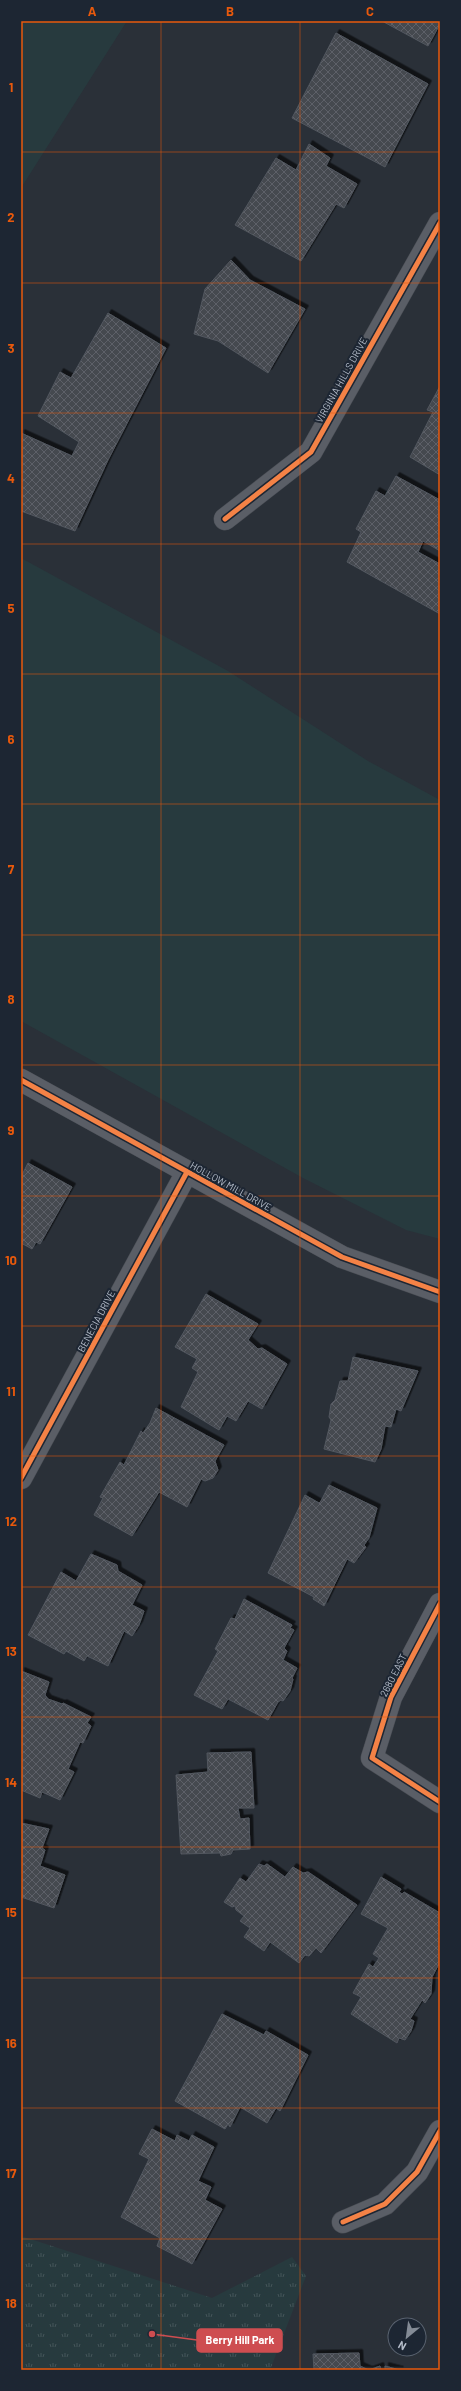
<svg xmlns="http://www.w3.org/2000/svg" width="461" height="2391" font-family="Barlow,sans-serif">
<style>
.grass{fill:#273a3e}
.park{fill:url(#park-tufts)}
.building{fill:url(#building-cross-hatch);stroke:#52575f;filter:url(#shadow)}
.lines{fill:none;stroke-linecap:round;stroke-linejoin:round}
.street-casing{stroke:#484c53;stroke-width:23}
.street{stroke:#5a5e66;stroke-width:22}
.cycleway-casing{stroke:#1d2633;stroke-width:8}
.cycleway{stroke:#f48246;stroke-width:5}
.grid{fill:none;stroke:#e8590c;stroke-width:1;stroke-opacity:0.55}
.labels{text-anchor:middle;stroke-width:4;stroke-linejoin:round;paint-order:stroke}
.street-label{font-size:10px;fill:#b4bcc9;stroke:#1d2633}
.leader{fill:none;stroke:#ce4d50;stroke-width:1.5}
.callout-dot{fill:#ce4d50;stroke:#1d2633;stroke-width:1.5}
.callout{fill:#ce4d50;stroke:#ce4d50;stroke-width:1.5}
.callout-label{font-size:11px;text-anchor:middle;font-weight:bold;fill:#fff}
.neatline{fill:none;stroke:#e8590c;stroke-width:1.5}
.grid-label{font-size:13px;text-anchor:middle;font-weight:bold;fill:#e8590c}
</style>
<defs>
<pattern id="park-tufts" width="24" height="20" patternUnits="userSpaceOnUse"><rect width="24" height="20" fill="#273a3e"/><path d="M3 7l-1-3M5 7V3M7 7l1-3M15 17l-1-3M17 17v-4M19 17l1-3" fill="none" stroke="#445559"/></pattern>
<pattern id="building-cross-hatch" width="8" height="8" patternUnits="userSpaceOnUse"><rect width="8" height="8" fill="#444950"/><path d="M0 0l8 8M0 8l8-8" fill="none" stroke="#5d6168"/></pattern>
<filter id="shadow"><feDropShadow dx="3.5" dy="-3.5" stdDeviation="0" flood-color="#0009"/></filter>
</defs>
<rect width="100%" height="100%" fill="#2a3038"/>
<!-- grass -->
<path class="grass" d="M21,21H127L21,188Z
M21,558L228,671L368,761L440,800V1239L406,1230L303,1178L21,1021Z"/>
<!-- park -->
<path class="park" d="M21,2236L212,2298L292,2257L306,2276L270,2370H21Z"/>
<!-- building -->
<path class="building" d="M382,21H440V24L428,46Z
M336,33L428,84L385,167L292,118Z
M309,144L330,158L326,166L357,184L344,208L336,204L301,261L235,225L276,158L296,170Z
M231,260L250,280L305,309L268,373L218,341L194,334L205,289Z
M108,313L166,348L108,460L75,531L21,511V433L72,456L79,442L38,416L60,372L71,378Z
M440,386V475L410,457L433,412L427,410Z
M396,476L440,500V551L423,541L418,552L440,564V614L347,562L361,532L356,529L376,491L385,496Z
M28,1163L72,1187L40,1244L36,1242L32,1249L21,1243V1177Z
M206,1294L258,1324L248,1340L258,1349L262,1348L287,1364L262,1409L248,1401L236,1421L227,1416L219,1430L181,1407L198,1372L192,1368L197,1359L175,1347Z
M353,1357L418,1371L401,1411L396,1409L391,1427L385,1426L381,1449L375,1462L324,1449L331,1420L329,1417L331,1404L335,1400L340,1381H348Z
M156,1408L224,1445L215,1461L218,1470L213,1478L205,1481L201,1479L187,1507L159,1492L132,1536L94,1515L103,1498L100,1497L120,1462L124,1465L141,1431L143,1433L150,1423Z
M329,1485L377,1508L369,1538L364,1545L366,1547L354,1563L347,1559L324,1606L313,1599L314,1597L268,1573L305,1495L319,1503L321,1501Z
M91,1554L117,1565L118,1571L142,1585L132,1605L144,1611L139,1625L132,1636L124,1631L108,1666L87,1656L84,1661L66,1651L64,1654L28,1635L61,1572L76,1581Z
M244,1599L292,1625L290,1628L294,1630L284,1648L287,1651L283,1660L297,1668L292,1678L293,1679L290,1691L283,1701L281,1700L278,1702L268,1720L228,1699L222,1709L194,1695L218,1651L215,1649L231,1618L235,1619Z
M21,1671L49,1682L45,1695L48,1699L62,1704L63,1703L91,1717L87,1723L91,1726L83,1743L80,1742L68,1769L74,1772L60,1800L42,1792L40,1798L21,1790Z
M251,1752L254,1808H238L240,1819L249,1818L250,1849L233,1850L231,1854L221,1856L220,1853L181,1854L176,1775L208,1772L207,1753Z
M21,1823L49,1829L42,1848L45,1850L40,1866L65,1875L54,1908L21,1897Z
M259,1864L264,1866L267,1864L285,1877L293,1867L303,1873L308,1872L357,1905L321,1953L316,1948L309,1956L305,1955L299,1963L270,1942L264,1951L244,1937L250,1928L240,1921L244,1916L236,1910L235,1906L232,1907L224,1902L240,1878L246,1882Z
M381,1877L401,1889L399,1892L402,1894L404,1892L440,1913V1962L432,1977L431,1994L425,2003L422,2000L410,2019L414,2021L411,2031L405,2040L399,2038L397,2043L351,2014L361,1997L353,1993L369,1964L373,1967L379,1958L373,1954L388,1928L361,1914Z
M222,2014L264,2035L266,2031L308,2055L280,2111L276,2108L267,2123L240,2107L230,2127L228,2124L225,2129L175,2101Z
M152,2129L175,2141L177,2135L189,2141L192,2135L214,2147L198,2181L211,2187L205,2200L222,2209L192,2264L157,2246L160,2238L121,2217L149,2159L139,2154Z
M359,2353L360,2366L369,2370L380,2366L381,2370H314L313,2354Z
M385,2366L400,2370H385Z"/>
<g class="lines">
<defs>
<path id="street" d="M225,519L311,452L440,223
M21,1080L342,1257L440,1292
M21,1478L187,1172
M440,1604L391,1697L372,1758L440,1802
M343,2222L385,2204L417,2172L440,2131"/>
</defs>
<!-- street casing -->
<use href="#street" class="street-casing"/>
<!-- street -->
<use href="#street" class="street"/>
<defs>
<path id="cycleway" d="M225,519L311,452L440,223
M21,1080L342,1257L440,1292
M21,1478L187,1172
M440,1604L391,1697L372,1758L440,1802
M343,2222L385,2204L417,2172L440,2131"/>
</defs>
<!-- cycleway casing -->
<use href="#cycleway" class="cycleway-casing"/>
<!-- cycleway -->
<use href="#cycleway" class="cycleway"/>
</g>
<!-- grid -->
<path class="grid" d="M161,21V2370M300,21V2370M21,152H440M21,283H440M21,413H440M21,544H440M21,674H440M21,804H440M21,935H440M21,1065H440M21,1196H440M21,1326H440M21,1456H440M21,1587H440M21,1717H440M21,1847H440M21,1978H440M21,2108H440M21,2239H440"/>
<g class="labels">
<!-- street labels -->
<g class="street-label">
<text transform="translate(341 380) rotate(-61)" y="4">VIRGINIA HILLS DRIVE</text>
<text transform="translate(231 1186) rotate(29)" y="4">HOLLOW MILL DRIVE</text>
<text transform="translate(96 1321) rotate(-62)" y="4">BENECIA DRIVE</text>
<text transform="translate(393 1675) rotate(-63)" y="4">2680 EAST</text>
</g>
</g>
<!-- callouts -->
<path class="leader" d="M152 2334L197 2340"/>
<circle class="callout-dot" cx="152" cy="2334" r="4"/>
<rect class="callout" x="197" y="2329" width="85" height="23" rx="4"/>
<g class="callout-label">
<text x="240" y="2344">Berry Hill Park</text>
</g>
<!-- border -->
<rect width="461" height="2391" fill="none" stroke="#1d2633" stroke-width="44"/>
<!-- north arrow -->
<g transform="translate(407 2337) rotate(209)"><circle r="19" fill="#1d2633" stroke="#59626f"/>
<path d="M0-3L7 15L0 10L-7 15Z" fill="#848b96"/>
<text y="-6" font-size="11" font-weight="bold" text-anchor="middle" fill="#b4bcc9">N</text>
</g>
<rect x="22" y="22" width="417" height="2347" class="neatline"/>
<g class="grid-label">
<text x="92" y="16">A</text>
<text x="230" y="16">B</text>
<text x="370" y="16">C</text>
<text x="11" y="92">1</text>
<text x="11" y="222">2</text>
<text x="11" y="353">3</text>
<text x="11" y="483">4</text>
<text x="11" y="613">5</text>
<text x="11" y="744">6</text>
<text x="11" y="874">7</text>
<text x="11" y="1004">8</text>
<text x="11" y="1135">9</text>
<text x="11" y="1265">10</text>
<text x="11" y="1396">11</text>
<text x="11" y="1526">12</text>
<text x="11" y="1656">13</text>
<text x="11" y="1787">14</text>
<text x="11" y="1917">15</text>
<text x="11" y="2048">16</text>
<text x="11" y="2178">17</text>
<text x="11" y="2308">18</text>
</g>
</svg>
